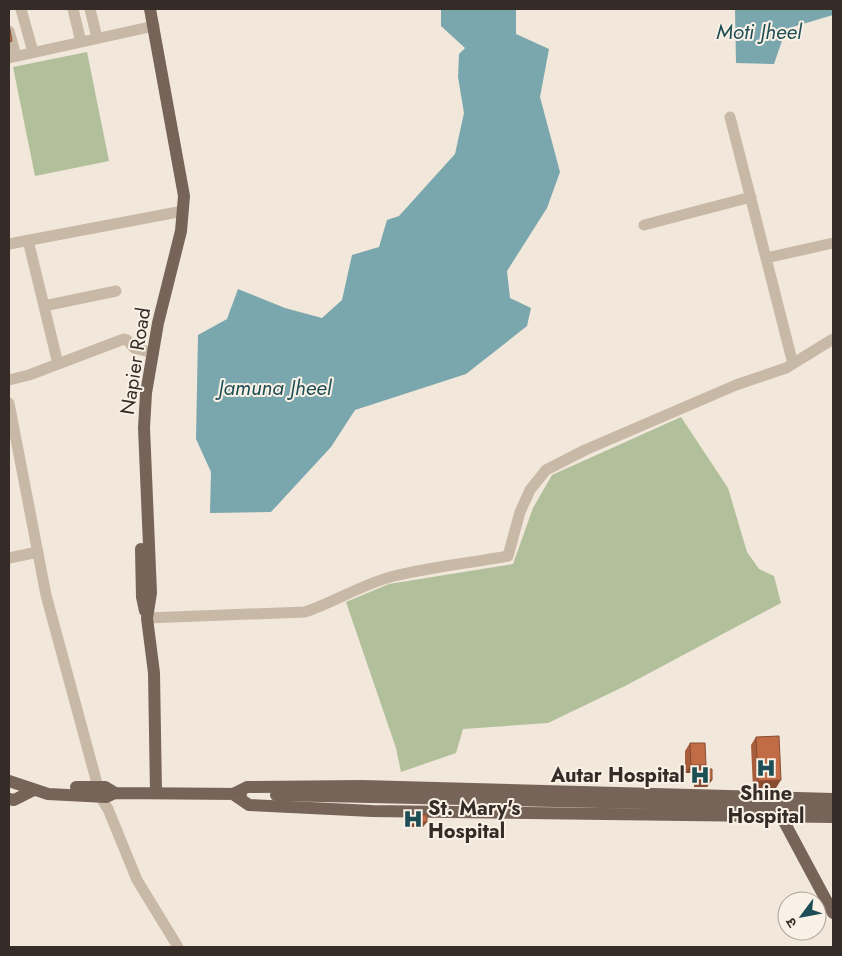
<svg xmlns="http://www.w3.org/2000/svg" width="842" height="956" font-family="Jost,'Noto Sans Devanagari',sans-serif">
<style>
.green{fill:#b1bf9b}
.water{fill:#7aa7ad}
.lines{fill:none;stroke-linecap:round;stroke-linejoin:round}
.minor{stroke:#c8b8a6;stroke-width:11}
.major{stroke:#766458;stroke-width:12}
.major-bridge{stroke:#766458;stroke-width:12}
.wall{fill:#a75d3c}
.shaded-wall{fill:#884c31}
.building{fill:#c26c46;stroke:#884c31}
.labels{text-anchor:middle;stroke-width:4;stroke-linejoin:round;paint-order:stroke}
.street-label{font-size:20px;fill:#352c27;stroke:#f9f1e6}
.poi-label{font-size:20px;font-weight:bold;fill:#352c27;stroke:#f9f1e6;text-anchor:end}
.water-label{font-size:21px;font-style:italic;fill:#1e4e55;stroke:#f9f1e6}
</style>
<rect width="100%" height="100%" fill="#f1e7da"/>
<!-- green -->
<path class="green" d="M87,52L109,161L35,176L13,67Z
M681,417L728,488L747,552L759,569L774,576L781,603L625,686L548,723L463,729L456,753L401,772L396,748L346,602L389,584L513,564L533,508L552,475Z"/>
<!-- water -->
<path class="water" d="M441,9H516V34L549,49L540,97L560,172L547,208L507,271L510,298L531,308L527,326L466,374L355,410L331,447L271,512L210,513L211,472L196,439L198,335L227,319L238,289L285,308L322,318L342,300L352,255L379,247L387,220L399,216L455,154L464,113L458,77L459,54L465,48L441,26Z
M735,9H833V15L786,29L774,64L736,63Z"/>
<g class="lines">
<!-- minor -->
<path class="minor" d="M21,9L33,52
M73,9L81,42
M90,9L97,38
M9,31L16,56
M9,58L154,26
M730,117L793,364
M644,225L751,197
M28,240L58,364
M9,244L183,211
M766,258L833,243
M44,306L116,291
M9,380L29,375L124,339L127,340L134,348L153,353
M9,403L46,595L98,787
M9,558L38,552
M147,618L305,612C335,602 362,584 394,576C431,567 470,563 508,556L520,512L530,490L546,470L585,450L736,385L786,368L833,339
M100,796L108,809L137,880L178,947"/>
<!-- major -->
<path class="major" d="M150,9L184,196L181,231L158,323L146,393L144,428L151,593L147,618L154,673L156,793
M141,549L142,597L145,611
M9,781L48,794L106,797L115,793L241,794
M76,787H105L115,793
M9,799L14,800L34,790
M833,799L362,786L247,787L233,794L249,805L372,811L833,817
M779,809L781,816L833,913"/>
<!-- major-bridge -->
<path class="major-bridge" d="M276,795L833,807"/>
</g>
<!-- wall -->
<path class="wall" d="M756,737L776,788H753L751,745Z
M690,743L703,769L712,780L707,787H694V777L697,773H685V751Z
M411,814L423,827H407V820Z"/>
<!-- shaded-wall -->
<path class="shaded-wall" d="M691,765H706L700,773L699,769L697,773H685Z
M699,779L712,780L707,787H694Z
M781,780L776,788H753L758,781Z
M411,822H427L423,827H407Z"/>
<!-- building -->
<path class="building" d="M9,24L12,41L9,42Z
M779,736L781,780L758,781L756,737Z
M690,743H705L706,765H691Z
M699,769H712V780L699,779Z
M411,814L427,815V822H411Z"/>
<!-- icons -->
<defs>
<symbol id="hospital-bare" viewBox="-9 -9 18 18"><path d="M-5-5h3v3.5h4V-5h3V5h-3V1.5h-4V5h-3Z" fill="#1e4e55" stroke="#f9f1e6" stroke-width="2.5" paint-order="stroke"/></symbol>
</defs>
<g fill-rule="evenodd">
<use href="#hospital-bare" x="752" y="754" width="28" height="28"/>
<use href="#hospital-bare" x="686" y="761" width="28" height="28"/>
<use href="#hospital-bare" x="399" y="805" width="28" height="28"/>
</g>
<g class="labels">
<!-- street labels -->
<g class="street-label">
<text transform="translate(135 361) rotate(-81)" y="7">Napier Road</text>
</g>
<!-- poi labels -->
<g class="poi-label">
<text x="685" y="782">Autar Hospital</text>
<text x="766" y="800" text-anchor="middle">Shine<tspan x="766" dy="23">Hospital</tspan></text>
<text x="428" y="815" text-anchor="start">St. Mary's<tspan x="428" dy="23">Hospital</tspan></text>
</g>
<!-- water labels -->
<g class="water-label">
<text x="759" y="39">Moti Jheel</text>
<text x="275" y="395">Jamuna Jheel</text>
</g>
</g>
<!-- border -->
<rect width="842" height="956" fill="none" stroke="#352c27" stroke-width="20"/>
<!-- north arrow -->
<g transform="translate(802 916) rotate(238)"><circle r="24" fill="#f9f1e6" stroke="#aba29a"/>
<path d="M0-4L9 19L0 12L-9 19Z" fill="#1e4e55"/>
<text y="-8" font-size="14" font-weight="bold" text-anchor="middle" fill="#352c27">उ</text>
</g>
</svg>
